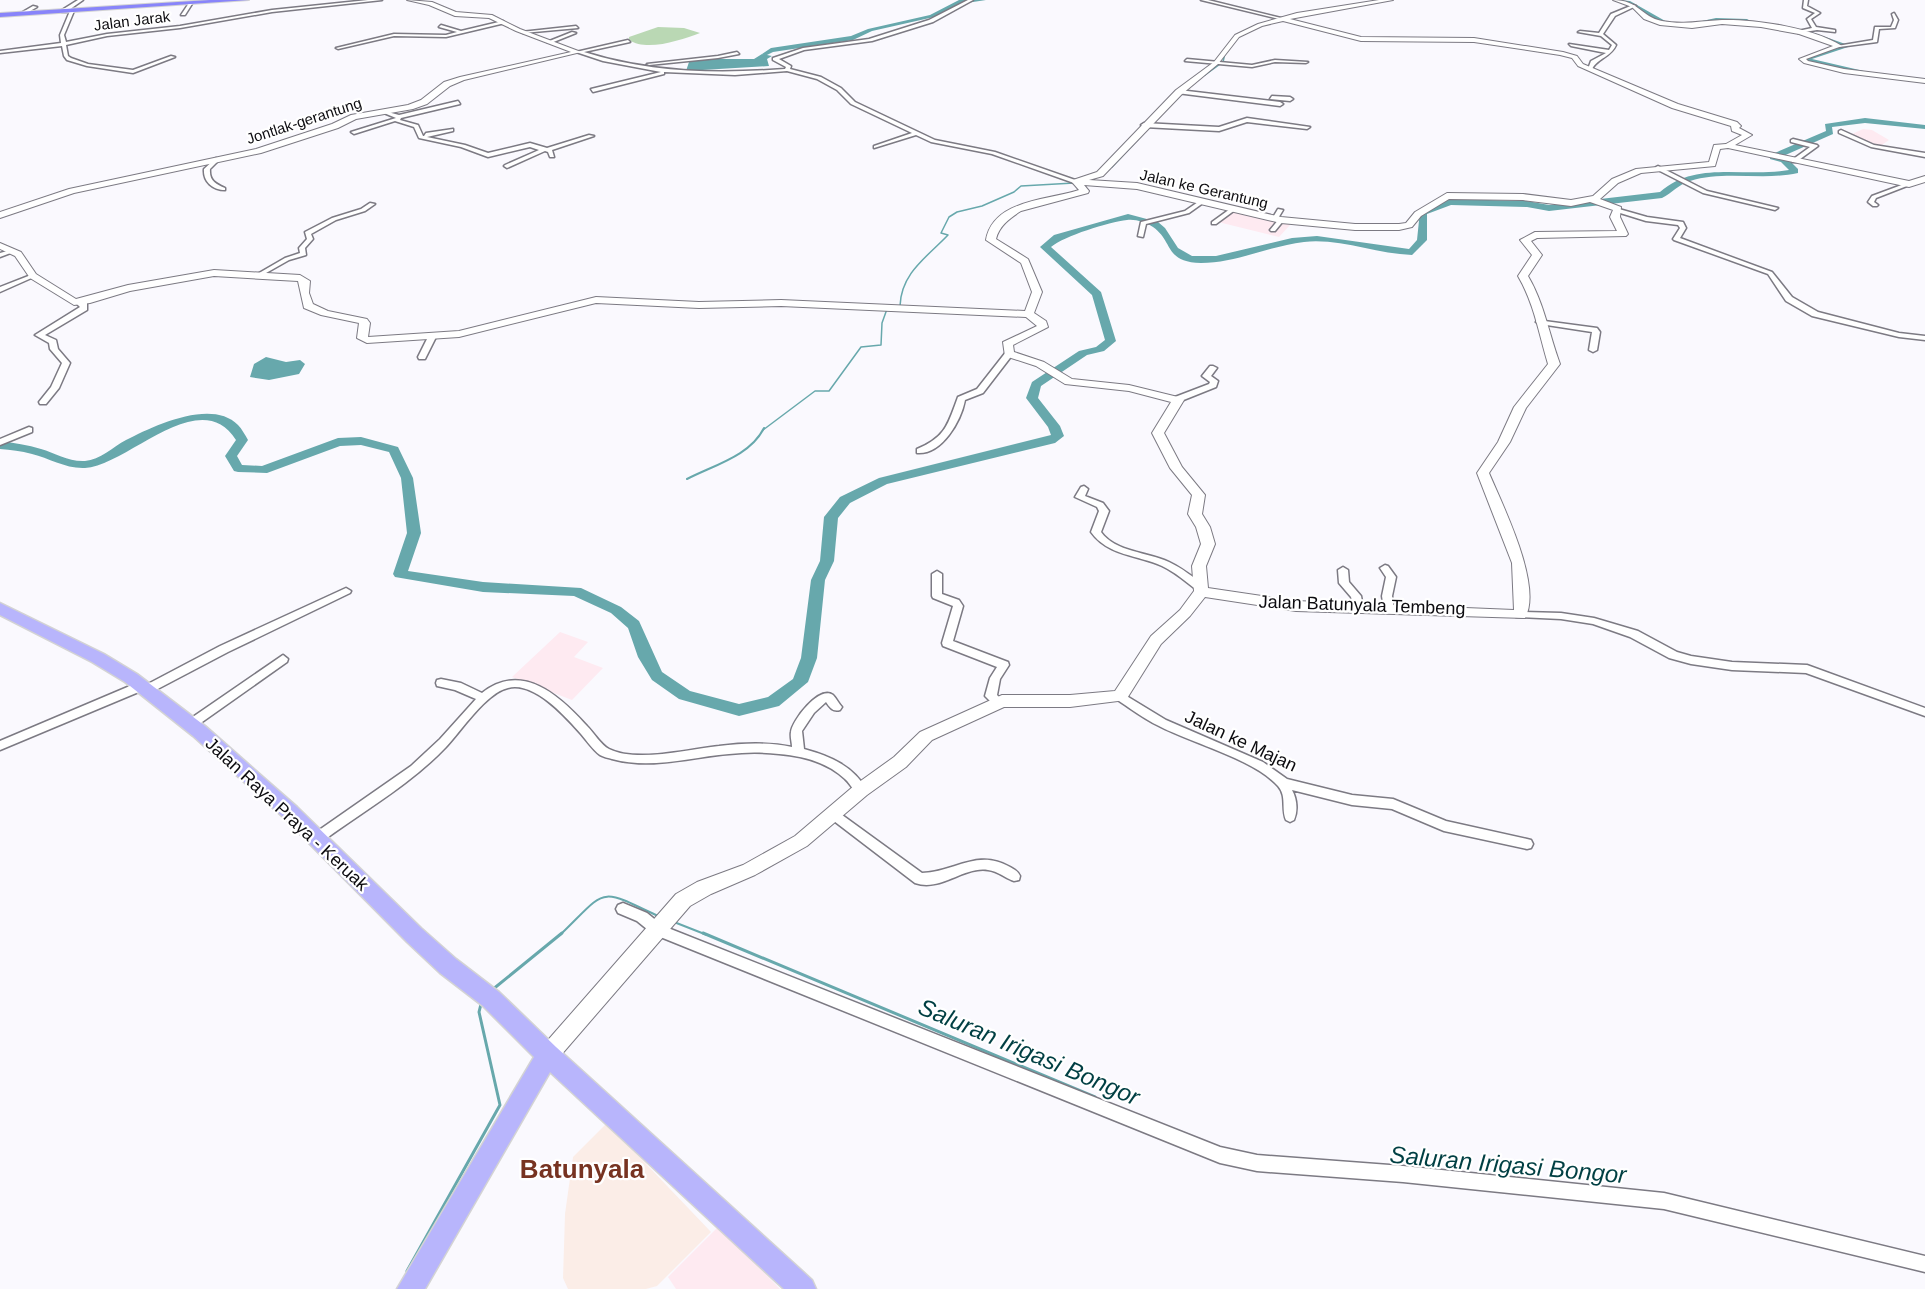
<svg xmlns="http://www.w3.org/2000/svg" width="1925" height="1289" font-family="Arial,sans-serif">
<style>
.education{fill:#feeaf1}
.medical{fill:#fbede7}
.green{fill:#bad8b4}
.water{fill:#67a8ac}
.lines{fill:none;stroke-linecap:round;stroke-linejoin:round}
.stream-far2{stroke:#67a8ac;stroke-width:1.5}
.stream-far1{stroke:#67a8ac;stroke-width:2}
.stream{stroke:#67a8ac;stroke-width:3}
.river{fill:#67a8ac;fill-rule:evenodd}
.street-casing{stroke:#7c7a83;stroke-width:3}
.secondary-casing{stroke:#7c7a83;stroke-width:2}
.primary-casing{stroke:#d3d3d4;stroke-width:3}
.highway-casing{stroke:#d3d3d4;stroke-width:2}
.street{fill:#fff;fill-rule:evenodd}
.secondary{fill:#fff;fill-rule:evenodd}
.primary{fill:#b8b5fc;fill-rule:evenodd}
.highway{fill:#8884fa;fill-rule:evenodd}
.labels{text-anchor:middle;stroke-width:4.5;stroke-linejoin:round;paint-order:stroke}
.far-street-label{font-size:15px;fill:#0d0c10;stroke:#fff}
.street-label{font-size:18px;fill:#0d0c10;stroke:#fff}
.near-water-label{font-size:24px;font-style:italic;fill:#003f43;stroke:#fff}
.near-quarter-label{font-size:26px;font-weight:bold;fill:#773321;stroke:#fff}
</style>
<rect width="100%" height="100%" fill="#faf9fe"/>
<!-- education -->
<path class="education" d="M1863,129L1872,130L1889,140L1879,147L1850,135Z
M1231,210L1291,224L1279,237L1218,222Z
M560,632L588,642L574,657L603,668L572,700L512,677Z
M719,1226L780,1289H676L668,1277Z"/>
<!-- medical -->
<path class="medical" d="M607,1123L711,1232L657,1286L646,1289H568L563,1278L565,1214L573,1157Z"/>
<!-- green -->
<path class="green" d="M658,27L684,28L700,33C681,40 647,52 629,40V37Z"/>
<!-- water -->
<path class="water" d="M762,54L772,56L767,59L769,66L686,71L690,59H754Z
M266,357L286,362L300,360L305,364L299,374L269,380L250,377L254,364Z"/>
<g class="lines">
<!-- stream-far2 -->
<path class="stream-far2" d="M1205,75L1223,62L1225,53
M1112,167L1145,132
M897,306H900C901,273 927,257 948,235L941,233L949,217L957,212L982,206L1014,192L1021,186L1074,183
M763,430L815,391H829L861,347L881,345L882,323L887,309"/>
<!-- stream-far1 -->
<path class="stream-far1" d="M687,479C714,465 750,456 764,428
M674,922L707,935
M560,935C608,889 596,886 660,917"/>
<!-- stream -->
<path class="stream" d="M703,933L1095,1097
M492,990L562,933
M407,1271L500,1105L479,1012L481,1004"/>
<!-- river -->
<path class="river" d="M959,0H986L960,4L934,17L872,31L853,40L773,52L765,56L762,54L771,48L851,36L868,29L930,15Z
M1619,0L1630,1L1667,22L1664,24L1650,19Z
M1716,18L1747,19L1750,21L1716,22L1691,26L1688,24Z
M1803,29L1851,46L1812,59L1868,72L1865,74L1802,60V58L1841,46L1801,32Z
M1865,118L1925,125V129L1865,123L1832,127L1833,134L1781,157L1787,158L1798,169V173C1763,181 1724,170 1690,181C1679,184 1672,193 1662,198L1549,211L1527,207L1451,205L1427,214V240L1412,255C1376,254 1340,238 1304,242C1269,246 1236,263 1201,263C1164,262 1174,242 1153,227C1146,222 1135,219 1127,220C1109,222 1064,236 1051,247L1101,292L1116,341L1104,351L1087,355L1041,386L1038,398L1060,426L1064,436L1055,443L887,484L850,503L838,518L834,561L825,580L817,658L808,682L779,706L739,716L679,699L652,680L638,657L628,628L611,613L574,596L483,592L395,577L393,574L407,533L401,478L389,452L361,445L340,446L267,473L238,472L234,471L225,456L236,440C200,383 127,466 85,468C66,469 49,458 32,454C21,451 11,450 0,449V441C14,443 28,445 41,449C55,453 69,462 85,461C100,460 113,447 126,440C153,426 212,398 238,425C242,429 245,435 248,440L237,456L242,465L262,466L338,438L361,437L398,447L413,478L421,533L408,571L483,582L581,588L621,607L639,621L662,672L690,691L739,704L768,697L793,679L801,658L811,580L820,561L824,517L840,497L879,478L1051,435L1048,427L1026,398L1032,382L1079,351L1096,347L1105,340L1092,295L1040,247L1054,235L1128,214L1158,222L1165,228L1178,248L1192,256H1216L1292,238L1317,236L1409,249L1417,240L1420,211L1450,199L1527,201L1549,205L1660,192C1696,160 1745,178 1789,170L1781,162L1770,159V155L1826,131L1825,124Z"/>
<defs>
<path id="street" d="M78,0H83L66,12H62V10Z
M368,0H382L272,12L180,28L107,36L66,45L68,56L71,58L88,64L133,70L171,56L175,57L133,73L87,66L67,60L64,56L62,46L0,53V51L61,43L60,35L70,11L72,10L74,11L64,35L66,42L107,34L180,26L272,10Z
M968,0H973L933,22L872,41L804,50L779,59L791,66L790,69L821,77L841,88L855,102L935,140L995,152L1078,181V183H1074L992,154L931,142L916,135L874,148V146L912,133L851,104L837,90L817,79L787,71L735,75L664,72V74L593,92L591,89L661,72L603,61L576,52L628,40L630,42L584,52C650,73 717,74 785,69L786,67L773,60V58L803,48L869,39L929,20Z
M1201,0H1208L1285,19L1283,20Z
M1804,0H1808L1807,6L1820,13L1811,19L1816,27L1835,30V32L1817,30L1798,33V31L1812,28L1807,19L1815,13L1803,8Z
M189,3L192,4L185,15H181Z
M1633,5L1636,6L1615,16L1603,34L1616,45C1611,57 1598,58 1592,69H1588L1591,61L1606,53L1571,46L1569,44L1609,50L1612,45L1601,36L1578,32L1580,31L1599,33L1611,14Z
M33,6L37,7L25,14L21,13Z
M1894,13L1898,20L1895,28L1879,29L1877,42L1839,47L1837,46L1873,40L1875,27H1891L1894,20L1892,14Z
M503,21L505,23L446,37L394,36L338,49L336,48L394,34L446,35L457,32L439,27L441,25L461,31Z
M576,26L578,28L523,33L521,32Z
M572,32L576,33L551,43L547,42Z
M737,52L739,54L718,58L649,65L647,64L718,56Z
M1187,59L1252,65L1275,60L1308,62L1306,63L1275,62L1252,67L1185,61Z
M1179,90L1280,102L1283,104L1280,106L1177,93Z
M1272,96L1290,97L1293,99L1290,101L1270,99Z
M458,101L460,104L401,118L400,120L418,125L423,136H424L426,133L453,129V131L427,137L465,145L488,153L530,143L547,148L589,135L594,136L552,150L554,157H550L548,152L545,151L507,168L504,166L505,165L539,150L530,147L488,157L461,147L419,138L414,127L395,121L354,134L351,132L396,118L384,113V111L399,115Z
M1247,118L1310,127L1307,129L1247,122L1219,131L1144,127L1141,125L1144,123L1219,127Z
M1841,130L1874,145L1925,153V157L1871,147L1839,133V131Z
M1793,139L1817,145L1818,146L1796,162H1792V160L1810,147L1791,142V140Z
M216,158L219,160L210,169C209,181 216,184 225,188V190C213,190 203,182 204,169Z
M1658,166L1707,191L1778,208L1775,210L1703,193L1656,169V167Z
M1907,183L1912,184L1876,198L1874,202L1878,205L1877,206H1873L1868,202L1872,196Z
M1201,200L1204,202L1203,203L1189,213L1146,224L1143,237L1138,236L1141,222L1185,211Z
M370,203L375,204L365,211L336,220L311,234L313,239L305,248L306,255L289,260L259,277L254,276L285,258L300,253L299,248L307,239L305,232L332,218L361,209Z
M1230,209L1235,210L1216,224H1212V222Z
M1278,209L1283,210L1277,220H1273L1272,219Z
M1619,209L1647,217L1683,222L1686,228L1680,238L1772,272L1792,297L1818,312L1899,333L1925,336V340L1899,337L1812,316L1786,301L1768,274L1674,240L1673,239L1680,228L1678,225L1646,221L1617,212V210Z
M1279,219L1284,220L1275,231H1271L1270,230Z
M11,250L16,251L0,257V253Z
M31,275L36,276L0,292V287Z
M76,300H82L87,303V310L45,335L56,340L58,349L70,363L59,388L46,404H40L39,402L51,387L62,363L50,349L49,343L35,335L80,307L75,302Z
M1537,320L1597,328L1600,332L1597,350L1593,352L1589,350L1592,332L1540,324L1536,322Z
M429,335L436,337L425,359H419L418,357Z
M1006,352L1013,354L983,393L965,400C961,421 942,455 917,453V449C946,437 948,424 958,397L977,389Z
M1210,366H1213L1217,368L1211,376L1218,381L1216,387L1181,401H1175V397L1209,384L1210,382L1202,376Z
M29,427L32,428V432L0,445V439Z
M1084,486L1088,489L1085,496L1103,503L1109,511L1101,532C1115,552 1148,552 1169,562C1182,568 1193,577 1205,586L1206,588L1205,590H1197C1186,582 1175,572 1162,566C1138,555 1108,556 1091,532L1099,511L1097,507L1075,497L1081,487Z
M1385,565L1388,566L1396,577L1392,596L1394,609L1389,612L1384,609L1382,596L1386,577L1380,568Z
M1343,567L1348,570L1349,582L1361,596L1363,607L1362,609H1354L1351,597L1339,583L1338,570Z
M937,571L942,574V594L959,600L963,606L953,641L1008,662L1009,665L1000,679L997,695L1005,703L1003,706H995L985,696L990,678L997,667L943,646L942,643L953,606L933,598L932,596V574Z
M346,588L351,591L350,593L228,652L150,693L146,694L141,691L0,750V741L137,683L141,682L146,685L220,646Z
M1520,612L1561,613L1594,618L1638,631L1677,652L1691,656L1732,662L1807,665L1925,708V716L1806,673L1732,670L1691,664L1669,658L1630,637L1593,624L1561,619L1516,617L1515,615Z
M283,655L288,659L287,662L195,727H187L185,724L187,721Z
M441,679L461,683L482,693C522,661 560,696 587,726C594,733 601,745 609,749C637,763 689,749 719,746C743,743 768,742 792,747C792,742 790,737 791,732C792,721 819,685 833,695C836,698 839,704 842,707L840,710C833,712 830,708 826,702L814,713L802,731L804,749C830,756 853,766 867,790L865,793C855,797 852,785 845,779C827,762 803,756 779,754C763,752 746,752 729,754C691,757 651,770 612,759C609,758 603,757 600,755C593,750 587,741 581,734C566,717 534,681 508,688C487,692 461,731 446,747C410,785 363,811 320,843L316,844L312,843L310,839L312,835L411,766L440,739L476,699L455,690L437,686L436,683L437,680Z
M1120,692L1166,720L1263,762L1287,779L1352,795L1393,799L1446,821L1527,839L1531,840L1533,844L1531,848L1527,849L1444,831L1392,809L1352,805L1292,790C1297,799 1298,811 1294,820L1290,822L1286,820C1281,809 1287,796 1278,786C1254,759 1191,743 1159,726C1144,719 1130,708 1116,699L1114,696L1116,693Z
M834,810L838,812L922,873C954,872 978,848 1010,867C1015,870 1018,871 1020,876L1019,880L1014,881C1005,878 998,871 988,870C964,866 941,892 915,883L830,818L828,815L830,812Z
M623,903L647,913L663,926L1220,1147L1257,1155L1403,1166L1664,1193L1925,1256V1272L1664,1209L1403,1182L1257,1171L1220,1163L653,934L637,921L618,913L616,909L618,905Z"/>
<path id="secondary" d="M407,0L432,2L456,12L492,15L520,29L581,52L464,80L450,86L427,104L413,109L356,119L338,128L261,153L74,193L0,218V212L69,189L256,149L332,124L351,115L408,105L421,100L444,82L460,77L571,52L516,31L489,18L455,16L429,5Z
M1379,0H1393L1290,19L1361,37L1474,38L1563,52L1577,56L1583,64L1678,104L1737,122L1741,126L1739,128L1752,135L1735,145L1909,181L1925,176V182L1909,187L1728,148L1720,149L1715,166L1641,173L1618,183L1600,199L1621,207L1620,217L1628,234L1626,236L1537,238L1531,241L1542,255L1528,276C1544,303 1549,334 1560,364L1526,408L1510,442L1489,473C1503,506 1543,586 1525,618L1296,611L1205,597L1190,616L1161,644L1126,700L1070,707H1004L932,740L906,767L867,795L807,846L755,875L711,894L690,906L555,1062L548,1065L541,1062L538,1055L541,1048L676,894L697,882L743,865L795,836L855,785L894,757L920,732L1002,695H1070L1115,691L1151,636L1180,610L1194,591L1192,566L1201,544L1196,527L1188,514L1192,495L1170,468L1152,433L1171,402L1129,391L1065,384L1036,366L1005,356L1003,342L1037,326L1026,317L781,306L699,308L596,303L459,337L367,343L357,338L359,323L321,315L304,308L298,281L214,276L130,291L90,303L74,305L30,278L15,256L0,249V243L21,252L36,274L76,299L128,285L214,270L300,275L310,281L309,293L313,304L328,311L367,319L370,323L368,337L459,331L596,297L699,302L781,300L1025,311L1032,292L1021,263L986,240C993,199 1050,200 1079,190L1072,182L1073,180L1097,172L1176,90L1214,62L1235,35L1258,24L1297,13ZM1283,21L1361,41L1474,42L1560,55L1572,58L1578,66L1672,108L1731,126L1732,131L1742,135L1726,144L1714,145L1709,162L1636,169L1612,179L1593,196L1571,200L1523,194L1447,193L1415,212L1406,223L1399,224H1355L1281,217L1137,183L1089,180L1103,176L1182,94L1218,64L1239,37L1262,26ZM1084,185L1137,189L1281,223L1355,230H1399L1412,227L1421,216L1449,199L1523,200L1571,206L1590,202L1613,210L1610,217L1617,231L1535,232L1520,240L1532,255L1518,276C1534,303 1539,334 1548,364L1514,407L1498,442L1477,473L1512,563L1514,610L1296,601L1208,588L1206,566L1215,544L1210,527L1202,514L1205,495L1182,467L1164,433L1184,400L1182,398L1129,385L1072,379L1044,362L1014,352L1013,345L1048,327L1046,321L1034,313L1042,292L1028,259L996,239C999,226 1010,218 1021,211L1088,193L1089,191Z
M1613,0C1639,0 1641,17 1662,21C1683,25 1701,21 1722,20C1755,19 1814,28 1842,46L1806,59L1808,61L1844,69L1925,79V83L1844,73L1804,63L1799,59L1833,46L1799,34L1761,27L1722,24L1692,28L1660,25L1644,19L1632,7Z"/>
<path id="primary" d="M0,603L104,654L137,674L205,726L297,807L421,928L456,959L499,992L556,1047L812,1280L816,1289H784L550,1072L425,1289H397L534,1057L483,1006L440,973L407,942L283,817L193,736L125,682L92,662L0,615Z"/>
<path id="highway" d="M210,0H249L0,17V13Z"/>
</defs>
<!-- street casing -->
<use href="#street" class="street-casing"/>
<!-- secondary casing -->
<use href="#secondary" class="secondary-casing"/>
<!-- primary casing -->
<use href="#primary" class="primary-casing"/>
<!-- highway casing -->
<use href="#highway" class="highway-casing"/>
<!-- street -->
<use href="#street" class="street"/>
<!-- secondary -->
<use href="#secondary" class="secondary"/>
<!-- primary -->
<use href="#primary" class="primary"/>
<!-- highway -->
<use href="#highway" class="highway"/>
</g>
<g class="labels">
<!-- far-street labels -->
<g class="far-street-label">
<text transform="translate(132 21) rotate(-7)" y="5">Jalan Jarak</text>
<text transform="translate(304 121) rotate(-18)" y="5">Jontlak-gerantung</text>
<text transform="translate(1204 189) rotate(13)" y="5">Jalan ke Gerantung</text>
</g>
<!-- street labels -->
<g class="street-label">
<text transform="translate(1362 605) rotate(2)" y="6">Jalan Batunyala Tembeng</text>
<text transform="translate(1241 741) rotate(25)" y="6">Jalan ke Majan</text>
<text transform="translate(287 814) rotate(43)" y="6">Jalan Raya Praya - Keruak</text>
</g>
<!-- near-water labels -->
<g class="near-water-label">
<text transform="translate(1029 1052) rotate(23)" y="8">Saluran Irigasi Bongor</text>
<text transform="translate(1508 1165) rotate(5)" y="8">Saluran Irigasi Bongor</text>
</g>
<!-- near-quarter labels -->
<g class="near-quarter-label">
<text x="582" y="1178">Batunyala</text>
</g>
</g>
</svg>
